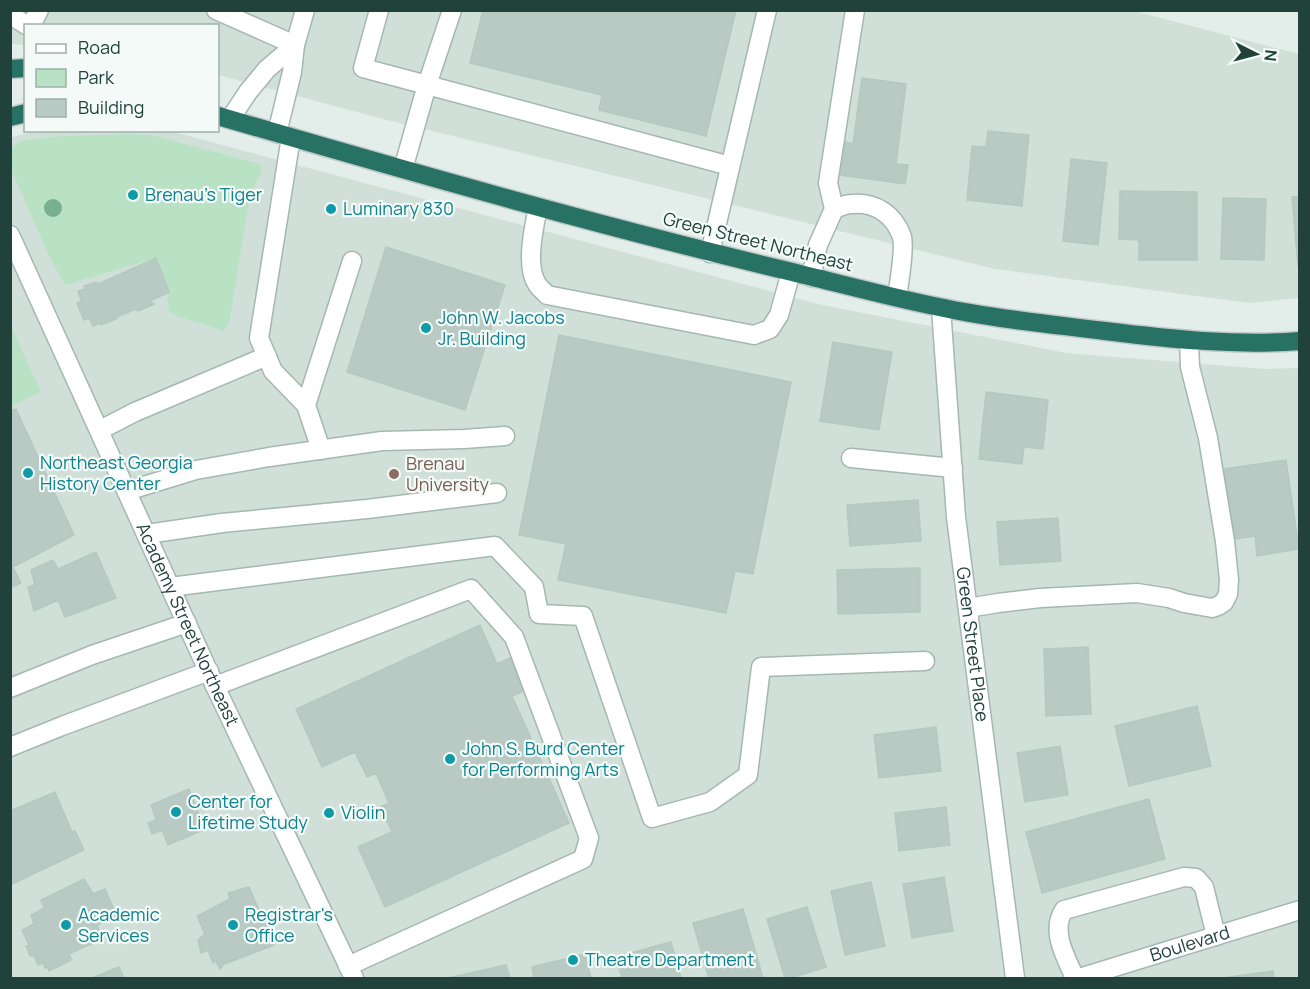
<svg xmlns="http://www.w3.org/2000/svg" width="1310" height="989" font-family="Manrope,sans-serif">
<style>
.built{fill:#d1dfd9}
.green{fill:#b9e2c5}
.building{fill:#b8cac3;stroke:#b4c9c1;stroke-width:1.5}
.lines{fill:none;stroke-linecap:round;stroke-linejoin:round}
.minor-casing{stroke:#a5b7b2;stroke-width:21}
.highway-casing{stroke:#c1cac8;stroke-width:21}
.minor{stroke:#fff;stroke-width:18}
.highway{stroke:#287265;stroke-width:18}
.tree{fill:#7ab092}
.culture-dot{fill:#0f9aa8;stroke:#f4faf7;stroke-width:2}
.education-dot{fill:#8d6e63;stroke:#f4faf7;stroke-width:2}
.labels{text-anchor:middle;stroke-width:4.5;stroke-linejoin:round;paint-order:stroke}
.culture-label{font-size:18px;fill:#0d838f;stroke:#f4faf7;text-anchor:start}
.street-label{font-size:18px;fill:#20423a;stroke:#f4faf7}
.education-label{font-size:18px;fill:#785e54;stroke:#f4faf7;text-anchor:start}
</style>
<rect width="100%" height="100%" fill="#e3eeea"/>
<!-- built -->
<path class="built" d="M10,11H1134L1299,54V298L1249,303L995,269L379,118L218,75V26H26L25,45L11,44Z
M61,131H170L818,304L1066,353L1265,369L1299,368V978H11L10,138L26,133Z"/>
<!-- green -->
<path class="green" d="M129,134L151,135L257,163L261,166V173L250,194L230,319L224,331L177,316L170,312L167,300L169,292L156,258L65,285L48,254L11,169L10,150L19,141L63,136Z
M11,326L41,392L11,406H10Z"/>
<!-- building -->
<path class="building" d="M483,10H736L706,136L599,110L602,95L470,63Z
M862,78L906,84L896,164L908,165L905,184L840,175L845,142L853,144Z
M988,131L1029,135L1022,206L967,200L972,146L986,147Z
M1071,159L1107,163L1098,245L1063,241Z
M1120,191L1197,192V260H1139V240L1119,239Z
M1300,196V266H1298L1292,197Z
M1223,198L1266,199L1264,260L1221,259Z
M386,247L505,285L465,410L347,372Z
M156,258L169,292L150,301L154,304L138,311L136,309L114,318L116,319L101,325L100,323L93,326L89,318L84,320L77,303L81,301L78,291L85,289L84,286L96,282L98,284Z
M559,335L791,382L753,574L735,571L726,613L558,580L566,544L519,535Z
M833,342L892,352L879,430L820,421Z
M986,392L1048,400L1043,449L1024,447L1022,464L979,459Z
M16,409L74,535L13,567L21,583L10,588V411Z
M1286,460L1299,549L1257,556L1255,536L1235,539L1224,469Z
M918,500L921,541L850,546L847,505Z
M1058,518L1061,561L1000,565L997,522Z
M96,552L116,598L65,617L58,600L34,611L28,587L35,585L31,570L53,560L58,569Z
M920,568V612L838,614L837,570Z
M480,625L497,664L510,658L524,691L512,696L569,823L385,907L358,847L392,832L380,807L389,803L376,773L367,777L355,752L322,767L296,709Z
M1088,647L1091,714L1046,716L1044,649Z
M1197,706L1211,766L1129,786L1115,726Z
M936,727L941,771L879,778L874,735Z
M1060,746L1068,795L1025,802L1017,753Z
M189,789L205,829L168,845L162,830L152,834L148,823L156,820L151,805Z
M55,792L72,832L75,831L84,850L10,885V811Z
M1149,799L1165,859L1042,893L1026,832Z
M946,807L950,845L899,851L895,813Z
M944,877L953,931L912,938L903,884Z
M84,879L93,894L105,889L117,916L97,925L102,939L69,954L72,960L49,971L48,967L45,968L43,963L38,965L34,955L30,956L26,946L29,945L22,930L34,924L31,915L44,908L41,900Z
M871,882L885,946L845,955L831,891Z
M249,887L274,945L224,964L220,969L216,961L213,963L208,950L201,953L198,940L205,934L197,916L230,899L228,893Z
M807,907L826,967L791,978H785L767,919Z
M743,909L763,978H709L693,923Z
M671,942L681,978H622L616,957Z
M585,954L591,978H534L532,967Z
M506,965L510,978H448Z
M119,967L124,978H92Z
M1273,971L1274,978H1222Z"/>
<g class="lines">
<defs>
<g id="minor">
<path d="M216,10L295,45"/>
<path d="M379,10L363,68L427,85L403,169"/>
<path d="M452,10L427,85L730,166"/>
<path d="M10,15L28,26"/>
<path d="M31,26L39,10"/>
<path d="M230,119L248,92L267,69L295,45"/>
<path d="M277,133L292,72L295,45L305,10"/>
<path d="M291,137L259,338L273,371L306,405"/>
<path d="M538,207C534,227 525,266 537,284C539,288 544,291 547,295L754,335L770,329L779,315L791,272"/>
<path d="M834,209C839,207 846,204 852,204C875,202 894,214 902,237C905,249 899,284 897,297"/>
<path id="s1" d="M10,235L215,686L354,978"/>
<path d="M710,253L767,10"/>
<path d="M811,277L818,245L834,209L828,183L855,10"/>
<path id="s2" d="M941,308L956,517L1015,978"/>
<path d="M100,430L135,412L267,356"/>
<path d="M321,450L306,405L352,261"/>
<path d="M851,458L953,468"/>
<path d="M127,491L196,470L269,457L382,441L464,439L505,436"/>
<path d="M147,534L222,523L367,509L497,493"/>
<path d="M170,587L495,546L534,587L539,614L583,616L652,818L710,802L748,775L761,667L925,661"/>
<path d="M968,608L998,603L1040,598L1137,593L1169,598L1184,603L1212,608L1218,606L1224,602L1228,594L1229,580L1225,541L1208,438L1190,367L1189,340"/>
<path d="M215,686L471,589L514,637L589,838L583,859L348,966"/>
<path d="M10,688L92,655L187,623"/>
<path d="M10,747L62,726L209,671"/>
<path d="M1075,978C1066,958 1050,931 1064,910L1184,877L1196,878L1204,887L1216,936"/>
<path id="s3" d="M1079,978L1300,910"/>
</g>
<path id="highway" d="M10,69L26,68
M218,116C407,171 596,225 788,271C838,283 889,297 939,307C994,319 1050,324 1105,331C1170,339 1235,346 1300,341
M10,117L26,113"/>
</defs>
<!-- minor casing -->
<use href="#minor" class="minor-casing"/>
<!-- highway casing -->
<use href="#highway" class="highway-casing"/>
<!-- minor -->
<use href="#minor" class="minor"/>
<!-- highway -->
<use href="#highway" class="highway"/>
</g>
<!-- trees -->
<circle class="tree" cx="53" cy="208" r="9"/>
<!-- markers -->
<g class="culture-dot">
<circle cx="133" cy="195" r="6"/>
<circle cx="331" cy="209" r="6"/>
<circle cx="426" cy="328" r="6"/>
<circle cx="28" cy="473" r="6"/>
<circle cx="450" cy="759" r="6"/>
<circle cx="176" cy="812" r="6"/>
<circle cx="329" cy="813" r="6"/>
<circle cx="66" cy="925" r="6"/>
<circle cx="233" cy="925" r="6"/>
<circle cx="573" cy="960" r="6"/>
</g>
<circle class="education-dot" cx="394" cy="474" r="6"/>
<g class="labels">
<!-- culture labels -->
<g class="culture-label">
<text x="145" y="201">Brenau's Tiger</text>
<text x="343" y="215">Luminary 830</text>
<text x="438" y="324">John W. Jacobs<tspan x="438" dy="21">Jr. Building</tspan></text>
<text x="40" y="469">Northeast Georgia<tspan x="40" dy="21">History Center</tspan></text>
<text x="462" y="755">John S. Burd Center<tspan x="462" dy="21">for Performing Arts</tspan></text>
<text x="188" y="808">Center for<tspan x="188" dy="21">Lifetime Study</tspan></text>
<text x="341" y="819">Violin</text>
<text x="78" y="921">Academic<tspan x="78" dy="21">Services</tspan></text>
<text x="245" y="921">Registrar's<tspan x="245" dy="21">Office</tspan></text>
<text x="585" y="966">Theatre Department</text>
</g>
<!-- street labels -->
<g class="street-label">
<text transform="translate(758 242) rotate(14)" y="6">Green Street Northeast</text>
<text dy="6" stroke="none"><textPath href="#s1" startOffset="428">Academy Street Northeast</textPath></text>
<text dy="6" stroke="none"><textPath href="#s2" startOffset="338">Green Street Place</textPath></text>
<text dy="6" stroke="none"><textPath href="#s3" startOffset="116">Boulevard</textPath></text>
</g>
<!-- education labels -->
<g class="education-label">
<text x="406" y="470">Brenau<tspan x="406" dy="21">University</tspan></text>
</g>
</g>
<!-- border -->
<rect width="1310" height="989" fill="none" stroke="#20423a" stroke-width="24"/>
<!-- legend -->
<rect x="24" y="24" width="195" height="108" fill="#f4faf7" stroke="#9fb0ab" stroke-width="1.5"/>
<rect x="36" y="44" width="30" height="9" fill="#ffffff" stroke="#9fb0ab" stroke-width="1.5"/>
<text x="78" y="54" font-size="18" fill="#20423a">Road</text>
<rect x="36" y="69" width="30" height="18" fill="#b9e2c5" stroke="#9fb0ab" stroke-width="1.5"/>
<text x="78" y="84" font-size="18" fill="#20423a">Park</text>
<rect x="36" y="99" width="30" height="18" fill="#b8cac3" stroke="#9fb0ab" stroke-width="1.5"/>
<text x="78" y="114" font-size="18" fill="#20423a">Building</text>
<!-- north arrow -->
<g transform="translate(1256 54) rotate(96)" stroke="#f4faf7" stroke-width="4.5" paint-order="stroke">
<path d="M0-4.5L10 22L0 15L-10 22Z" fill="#20423a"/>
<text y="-9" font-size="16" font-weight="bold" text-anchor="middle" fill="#20423a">N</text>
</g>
</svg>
